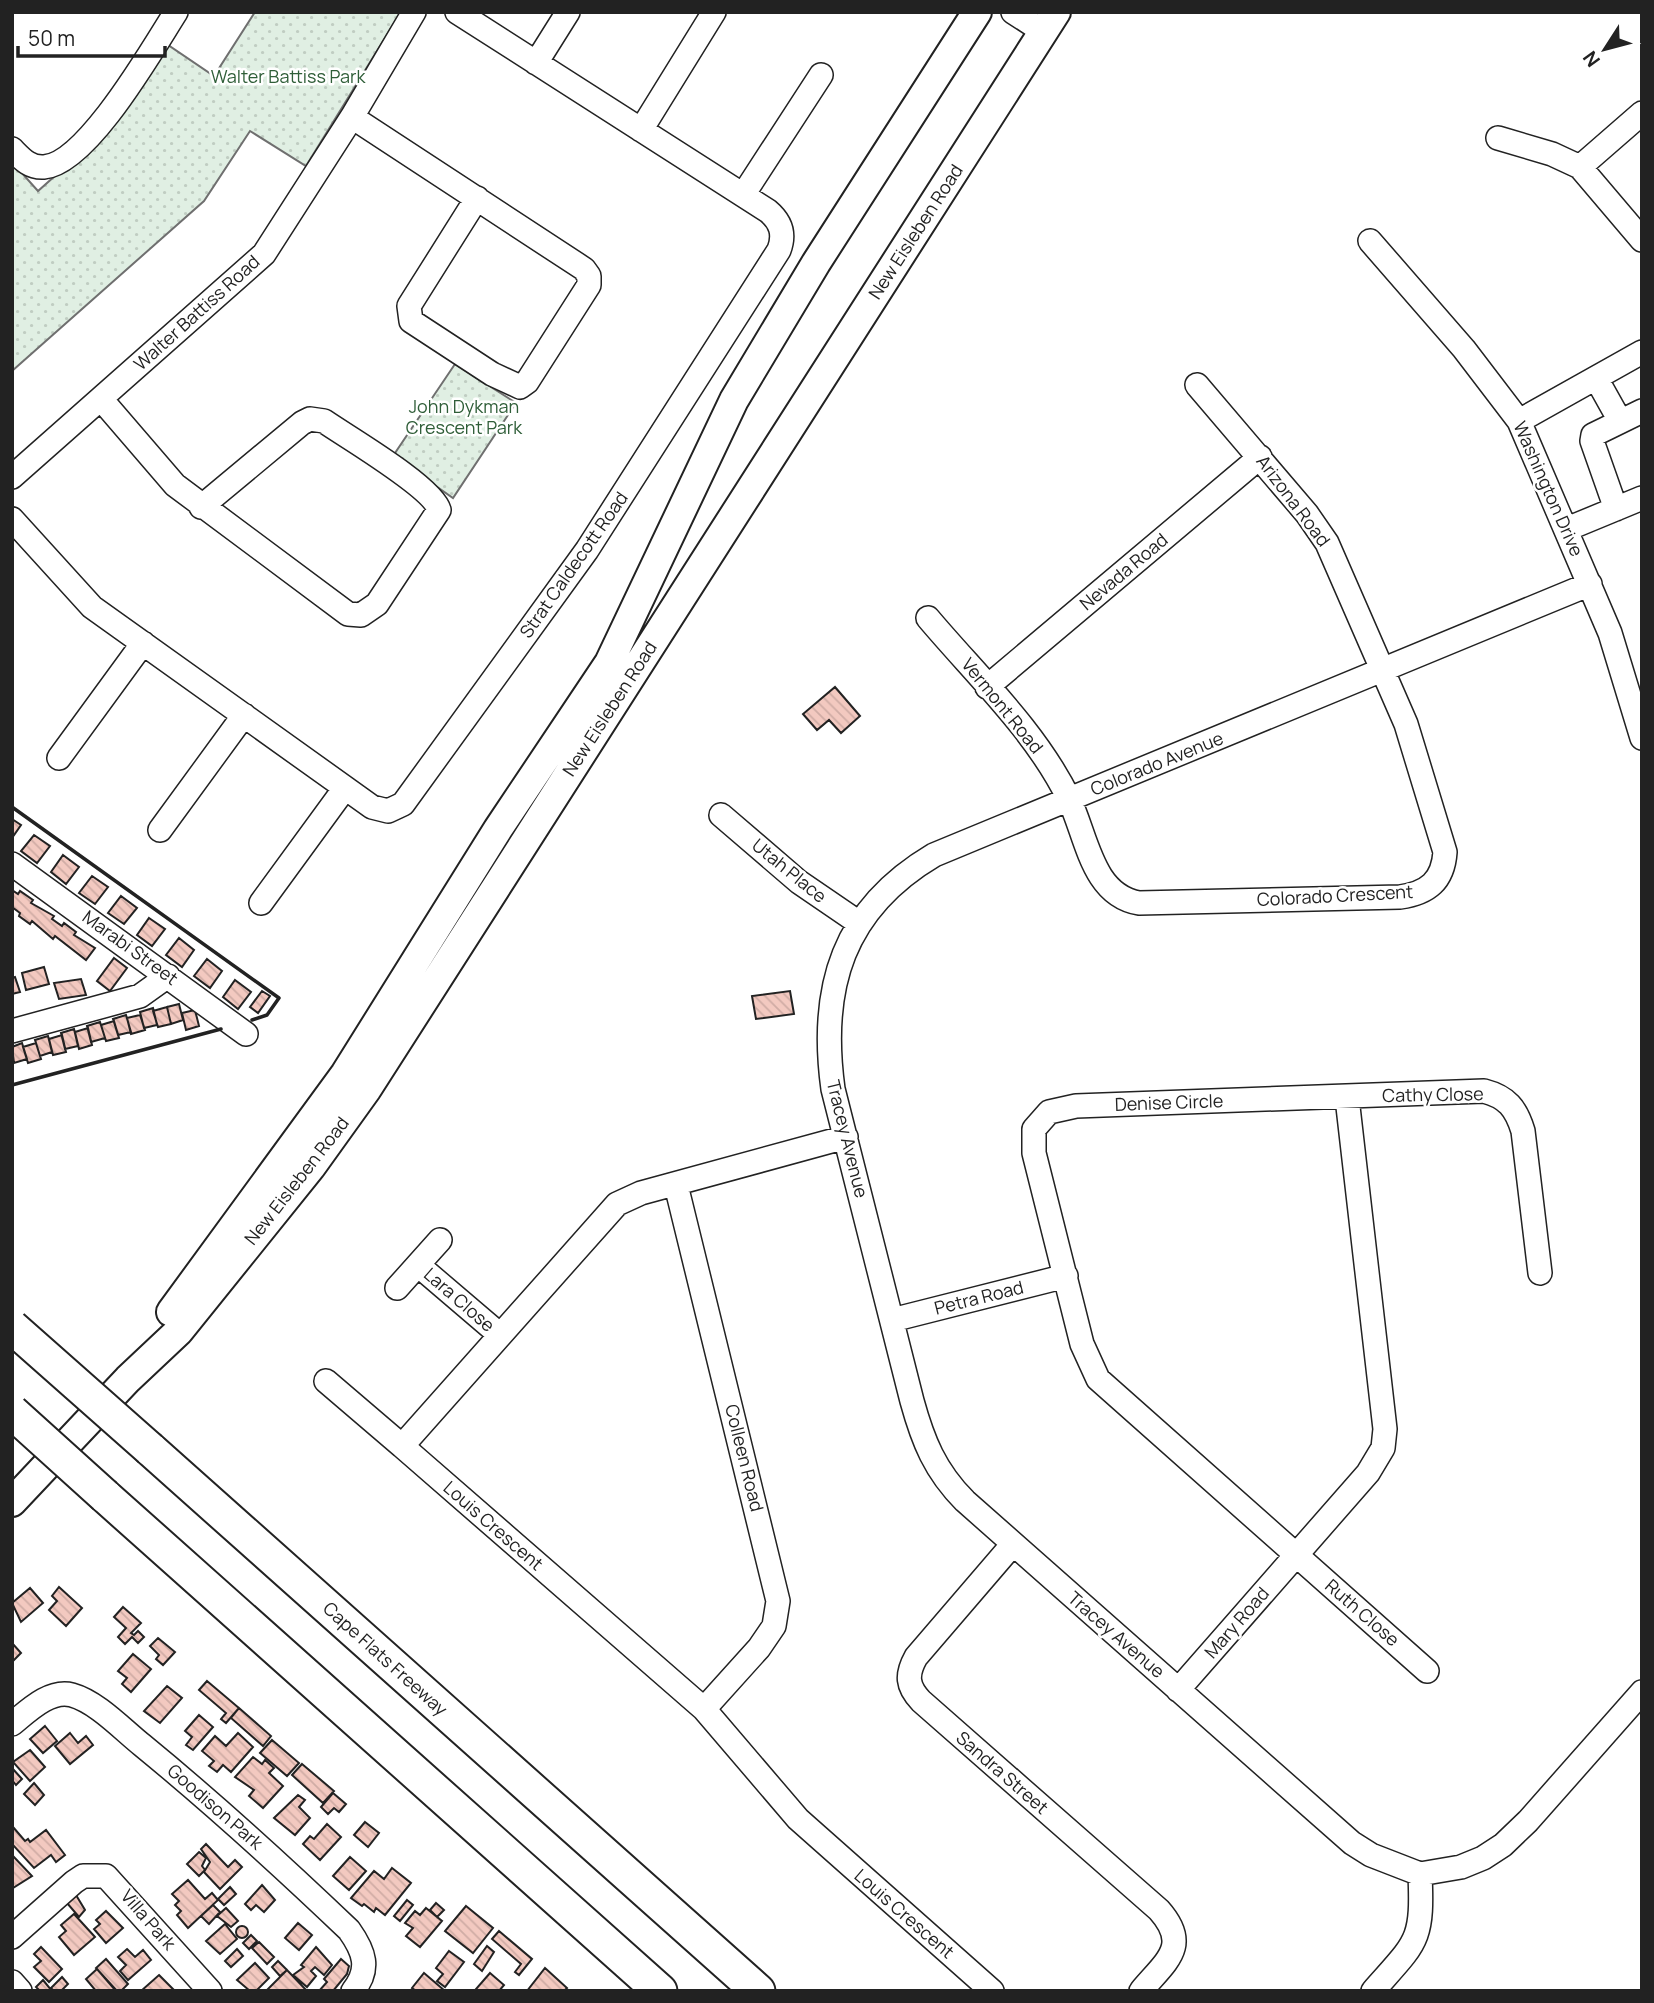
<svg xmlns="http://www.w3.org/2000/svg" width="1654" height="2003" font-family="Manrope,sans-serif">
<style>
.grass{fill:url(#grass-dots);stroke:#6f6f6f;stroke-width:2}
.building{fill:url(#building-back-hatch);stroke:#222;stroke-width:2}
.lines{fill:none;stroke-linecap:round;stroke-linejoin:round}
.minor-casing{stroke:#222;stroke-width:26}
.major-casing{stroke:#222;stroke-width:32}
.highway-casing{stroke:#222;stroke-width:37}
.minor{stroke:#fff;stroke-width:23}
.major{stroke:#fff;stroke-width:28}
.highway{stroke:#fff;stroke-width:33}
.highway-bridge-casing{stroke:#222;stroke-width:37;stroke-linecap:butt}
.highway-bridge{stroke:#fff;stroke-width:33}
.wall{stroke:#222;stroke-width:3.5}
.labels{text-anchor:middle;stroke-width:5;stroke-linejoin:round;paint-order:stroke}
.park-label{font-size:18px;fill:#2f5e38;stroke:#fff}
.street-label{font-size:18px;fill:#222;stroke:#fff}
</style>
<defs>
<pattern id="grass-dots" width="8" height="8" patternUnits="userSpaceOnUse" patternTransform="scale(1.75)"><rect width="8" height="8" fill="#e0efe3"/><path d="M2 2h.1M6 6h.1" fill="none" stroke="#c0cdc2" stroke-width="1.8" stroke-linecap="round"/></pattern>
<pattern id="building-back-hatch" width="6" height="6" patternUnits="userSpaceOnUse" patternTransform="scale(1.75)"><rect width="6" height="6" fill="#f3c9c0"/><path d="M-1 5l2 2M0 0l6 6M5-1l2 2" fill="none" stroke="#d0aca5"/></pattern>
</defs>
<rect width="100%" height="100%" fill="#fff"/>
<!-- grass -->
<path class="grass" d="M255,12H401L306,166L250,131L204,201L12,371V162L38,191L112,125L165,43L214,76Z
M455,364L516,403L453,498L393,456Z"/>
<!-- building -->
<path class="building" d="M835,687L860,716L841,733L829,720L817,730L803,714Z
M12,819L21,825L12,838Z
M34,835L50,846L37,863L21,851Z
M63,855L79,867L66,884L51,872Z
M92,876L108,887L95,904L79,893Z
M12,890L18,894L20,891L33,900L31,903L54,916L52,919L62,926L64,923L76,932L74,935L95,948L86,960L55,936L53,939L32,921L30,924L19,916L20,913L12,907Z
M121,896L137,908L124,924L108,913Z
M149,918L165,929L152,946L137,935Z
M179,938L194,950L182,967L166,955Z
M114,958L127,968L110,991L97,981Z
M207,959L222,971L210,988L194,976Z
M44,967L49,984L26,990L22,973Z
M15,977L20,992L12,994V978Z
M81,979L86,995L59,999L54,983Z
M235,980L251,992L238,1009L223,997Z
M262,991L270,996L258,1013L250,1007Z
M790,991L794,1014L756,1019L752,996Z
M179,1004L183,1020L171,1024L167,1007Z
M167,1007L171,1024L158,1027L153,1011Z
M153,1008L157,1025L144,1028L140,1012Z
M195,1010L199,1026L186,1030L182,1013Z
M126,1015L131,1032L118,1035L113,1019Z
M140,1015L145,1030L131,1034L127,1018Z
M114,1021L119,1038L106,1041L101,1025Z
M100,1022L105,1038L91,1042L87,1026Z
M88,1028L92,1045L79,1049L75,1032Z
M74,1029L78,1046L65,1049L61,1033Z
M62,1035L66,1052L53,1055L49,1039Z
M48,1036L52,1052L40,1056L35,1040Z
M22,1043L27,1059L14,1063L12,1047Z
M36,1043L41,1059L28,1063L23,1047Z
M59,1587L82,1608L66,1626L49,1610L57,1601L52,1596Z
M30,1588L43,1603L21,1622L12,1603Z
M123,1607L141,1623L131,1633L134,1635L138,1631L144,1637L138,1643L132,1637L125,1644L118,1637L126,1628L114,1617Z
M158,1638L175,1652L163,1665L156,1659L159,1655L150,1646Z
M12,1643L21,1653L12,1662Z
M133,1654L151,1669L131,1692L122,1684L127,1678L118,1671Z
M207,1681L239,1708L226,1723L221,1719L226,1713L199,1690Z
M167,1686L182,1698L160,1723L144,1711Z
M239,1708L271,1736L263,1746L231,1718Z
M199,1715L213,1727L193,1750L186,1745L192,1737L185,1731Z
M45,1726L57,1741L43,1753L30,1739Z
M70,1733L78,1743L86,1736L93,1745L70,1764L55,1746Z
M238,1733L253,1747L231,1772L223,1765L217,1772L209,1766L214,1761L202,1751L215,1736L226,1746Z
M272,1740L299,1763L287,1776L260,1753Z
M30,1750L45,1767L30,1781L13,1762Z
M253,1757L262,1764L265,1760L274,1768L269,1773L283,1786L263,1808L249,1796L254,1790L235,1777Z
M302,1764L334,1791L323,1803L292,1775Z
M12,1768L22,1779L16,1785L12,1780Z
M34,1783L44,1795L35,1805L24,1794Z
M333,1793L346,1804L339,1812L334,1808L328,1814L321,1807Z
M298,1795L305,1800L299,1807L310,1818L295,1835L274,1818Z
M365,1822L379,1833L368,1847L354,1835Z
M327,1824L341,1837L320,1860L303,1844L310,1836L314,1839Z
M13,1827L25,1841L28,1839L30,1842L46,1830L65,1855L56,1862L51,1855L34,1868L12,1844Z
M206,1844L228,1867L235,1860L242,1867L220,1889L204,1872L210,1862L201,1849Z
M199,1852L206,1858L202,1866L205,1870L199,1876L187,1864Z
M13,1856L32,1876L13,1888L12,1857Z
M350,1857L366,1871L349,1890L333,1876Z
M392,1868L411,1883L385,1915L376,1908L374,1912L364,1904L362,1906L351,1898L374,1871L384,1879Z
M188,1880L205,1899L212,1893L218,1900L188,1928L177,1915L181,1911L175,1905L179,1901L172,1894Z
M262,1885L275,1900L264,1912L256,1905L251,1910L245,1904Z
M230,1887L236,1894L224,1905L218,1899Z
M76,1895L85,1910L79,1917L67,1903Z
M407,1900L413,1905L400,1921L394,1916Z
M436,1903L444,1910L437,1917L430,1910Z
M213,1905L220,1912L209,1924L201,1916Z
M466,1906L493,1928L473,1953L445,1931Z
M226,1908L238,1921L231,1927L217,1916Z
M426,1908L442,1921L420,1947L406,1936L413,1928L405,1923L415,1911L420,1915Z
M106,1911L123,1928L106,1943L94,1929L100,1924L96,1920Z
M74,1914L95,1937L74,1955L59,1937L66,1931L61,1925Z
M298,1923L312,1935L299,1950L285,1938Z
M225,1924L237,1939L220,1954L206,1941Z
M236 1932a6 6 0 1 1 12 0a6 6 0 1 1-12 0Z
M499,1931L532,1959L519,1975L515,1972L521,1964L492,1939Z
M251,1935L257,1941L249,1949L243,1943Z
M259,1942L274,1957L267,1964L252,1948Z
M487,1946L494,1952L482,1971L474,1964Z
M41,1947L62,1969L49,1982L34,1967L41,1961L34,1954Z
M316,1947L332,1965L324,1975L315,1967L311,1971L316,1976L307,1987L293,1975L304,1967L301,1965Z
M127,1949L135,1957L143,1950L151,1960L128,1980L120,1971L126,1965L118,1957Z
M237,1949L243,1956L231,1967L225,1961Z
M449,1951L464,1962L445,1987L437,1981L443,1974L436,1968Z
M106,1959L128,1984L121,1991H117L96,1968Z
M341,1959L349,1966L347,1974L333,1991H319L327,1982L324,1979Z
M278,1961L287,1970L280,1976L272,1967Z
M255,1963L269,1978L256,1991H250L237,1980Z
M545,1968L567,1988L564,1991H527Z
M97,1969L116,1991H96L86,1979Z
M287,1970L307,1991H266Z
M424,1973L445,1991H416L412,1988Z
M490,1973L504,1985L499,1991H479L476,1989Z
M159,1975L175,1991H141Z
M62,1977L68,1984L61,1991H54L51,1988Z
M43,1980L52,1991H40L36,1987Z"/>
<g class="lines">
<defs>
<path id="minor" d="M1013,12L1044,32
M536,63L568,12
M352,117L584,269L589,276V285L527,382L520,387L492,374L411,321L409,306L477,198
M641,130L714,12
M1498,138L1552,154L1580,167L1642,240
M12,149C21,158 29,168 44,167C87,164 153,48 176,12
M1580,167L1642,113
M743,195L821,75
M1370,241L1464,349L1519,421L1610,633L1642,738
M1596,378L1620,421
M101,399L175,485L348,614L361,615L377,604L439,510C433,487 347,437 324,421L310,419L302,423L201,507
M1519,421L1642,352
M12,477L264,254L352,117L414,12
M1616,509L1592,441L1593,435L1642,411
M12,519L92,607L372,807L388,811L403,804L587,550L779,250C785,234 781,222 768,211L457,12
M1567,529L1642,498
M1590,584L934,855C843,909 819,987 833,1089L912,1401C923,1441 935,1471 965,1501L1352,1843L1371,1855L1420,1874L1461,1867L1483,1858L1503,1845L1528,1821L1642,1692
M928,618C976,675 1036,731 1069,799C1087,837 1092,895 1139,903L1400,897C1428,893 1443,881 1445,852L1406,724L1327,543L1307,514L1197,385
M987,687L1260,457
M59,758L143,643
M721,815L799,882L859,923
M160,830L244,715
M12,864L246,1034
M261,903L345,788
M12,1031L140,996L168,976
M846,1137L641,1193L617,1204L402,1446L704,1709L798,1819L992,1991
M676,1185L778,1601L774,1626L759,1648L704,1709
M418,1265L500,1335
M397,1288L440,1240
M892,1320L1066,1276
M326,1381L402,1446
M1013,1544L916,1657C906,1675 907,1686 921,1701L1159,1910C1191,1946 1166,1961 1141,1991
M1427,1671L1098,1379L1082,1344L1034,1153V1129L1049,1112L1076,1106L1484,1091C1507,1097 1516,1108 1523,1131L1540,1273
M1178,1690L1368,1473L1383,1448L1385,1429L1347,1098
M12,1724C28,1711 50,1689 72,1695C97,1702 122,1729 142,1745C214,1804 282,1866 349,1930C364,1951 371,1969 353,1991
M12,1937L74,1882L83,1876H106L210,1991
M12,1982L20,1991
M1373,1991C1417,1941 1423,1942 1420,1874"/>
<path id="major" d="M171,1312L345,1074L498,829L609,663L734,400L816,263L977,12
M12,1502L128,1379L179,1331L311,1167L367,1089L1056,12"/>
<path id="highway" d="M150,1449L758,1991
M105,1496L660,1991"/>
</defs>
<!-- minor casing -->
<use href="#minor" class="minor-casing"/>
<!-- major casing -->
<use href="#major" class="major-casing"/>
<!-- highway casing -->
<use href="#highway" class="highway-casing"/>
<!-- minor -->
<use href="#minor" class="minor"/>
<!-- major -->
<use href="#major" class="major"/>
<!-- highway -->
<use href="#highway" class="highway"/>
<defs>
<path id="highway-bridge" d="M12,1327L150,1449
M12,1412L105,1496"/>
</defs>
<!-- highway-bridge casing -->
<use href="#highway-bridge" class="highway-bridge-casing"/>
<!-- highway-bridge -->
<use href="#highway-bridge" class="highway-bridge"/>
<!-- wall -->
<path class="wall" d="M12,807L279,998L267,1015L252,1020
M12,1085L221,1029"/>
</g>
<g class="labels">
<!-- park labels -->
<g class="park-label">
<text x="288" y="83">Walter Battiss Park</text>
<text x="464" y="413">John Dykman<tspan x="464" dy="21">Crescent Park</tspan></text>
</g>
<!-- street labels -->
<g class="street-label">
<text transform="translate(916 232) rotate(-57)" y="6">New Eisleben Road</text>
<text transform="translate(197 313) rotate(-42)" y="6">Walter Battiss Road</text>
<text transform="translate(1548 489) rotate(66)" y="6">Washington Drive</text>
<text transform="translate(1293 501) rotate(53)" y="6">Arizona Road</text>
<text transform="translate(574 565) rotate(-55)" y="6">Strat Caldecott Road</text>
<text transform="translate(1124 572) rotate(-40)" y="6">Nevada Road</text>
<text transform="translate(1002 706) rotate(51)" y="6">Vermont Road</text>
<text transform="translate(610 709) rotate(-57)" y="6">New Eisleben Road</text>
<text transform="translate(1157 764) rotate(-22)" y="6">Colorado Avenue</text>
<text transform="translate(789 871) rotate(39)" y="6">Utah Place</text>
<text transform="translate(1335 896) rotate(-3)" y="6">Colorado Crescent</text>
<text transform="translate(130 948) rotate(36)" y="6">Marabi Street</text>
<text transform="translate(1433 1095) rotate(-1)" y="6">Cathy Close</text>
<text transform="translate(1169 1103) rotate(-2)" y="6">Denise Circle</text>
<text transform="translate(847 1139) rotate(76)" y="6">Tracey Avenue</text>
<text transform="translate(297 1181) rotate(-52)" y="6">New Eisleben Road</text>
<text transform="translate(979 1298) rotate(-14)" y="6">Petra Road</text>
<text transform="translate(459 1300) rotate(41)" y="6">Lara Close</text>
<text transform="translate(744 1458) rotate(76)" y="6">Colleen Road</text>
<text transform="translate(493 1526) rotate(41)" y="6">Louis Crescent</text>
<text transform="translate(1362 1613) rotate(41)" y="6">Ruth Close</text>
<text transform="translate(1237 1623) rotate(-49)" y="6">Mary Road</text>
<text transform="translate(1116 1635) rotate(41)" y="6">Tracey Avenue</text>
<text transform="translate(385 1659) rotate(42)" y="6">Cape Flats Freeway</text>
<text transform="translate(1002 1773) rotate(41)" y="6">Sandra Street</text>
<text transform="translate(215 1807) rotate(41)" y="6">Goodison Park</text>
<text transform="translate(904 1914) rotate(41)" y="6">Louis Crescent</text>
<text transform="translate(148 1920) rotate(49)" y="6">Villa Park</text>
</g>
</g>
<!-- border -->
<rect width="1654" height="2003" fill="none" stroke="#222222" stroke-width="28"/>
<!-- north arrow -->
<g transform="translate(1605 49) rotate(234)" stroke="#ffffff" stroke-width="5" paint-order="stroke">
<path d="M0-5L12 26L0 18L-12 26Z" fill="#222222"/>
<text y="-10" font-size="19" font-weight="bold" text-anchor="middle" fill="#222222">N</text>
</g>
<!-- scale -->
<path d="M18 46v10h147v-10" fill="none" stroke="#222222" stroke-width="3.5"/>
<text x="28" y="46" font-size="21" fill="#222222" stroke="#ffffff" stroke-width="5" paint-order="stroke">50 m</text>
</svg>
